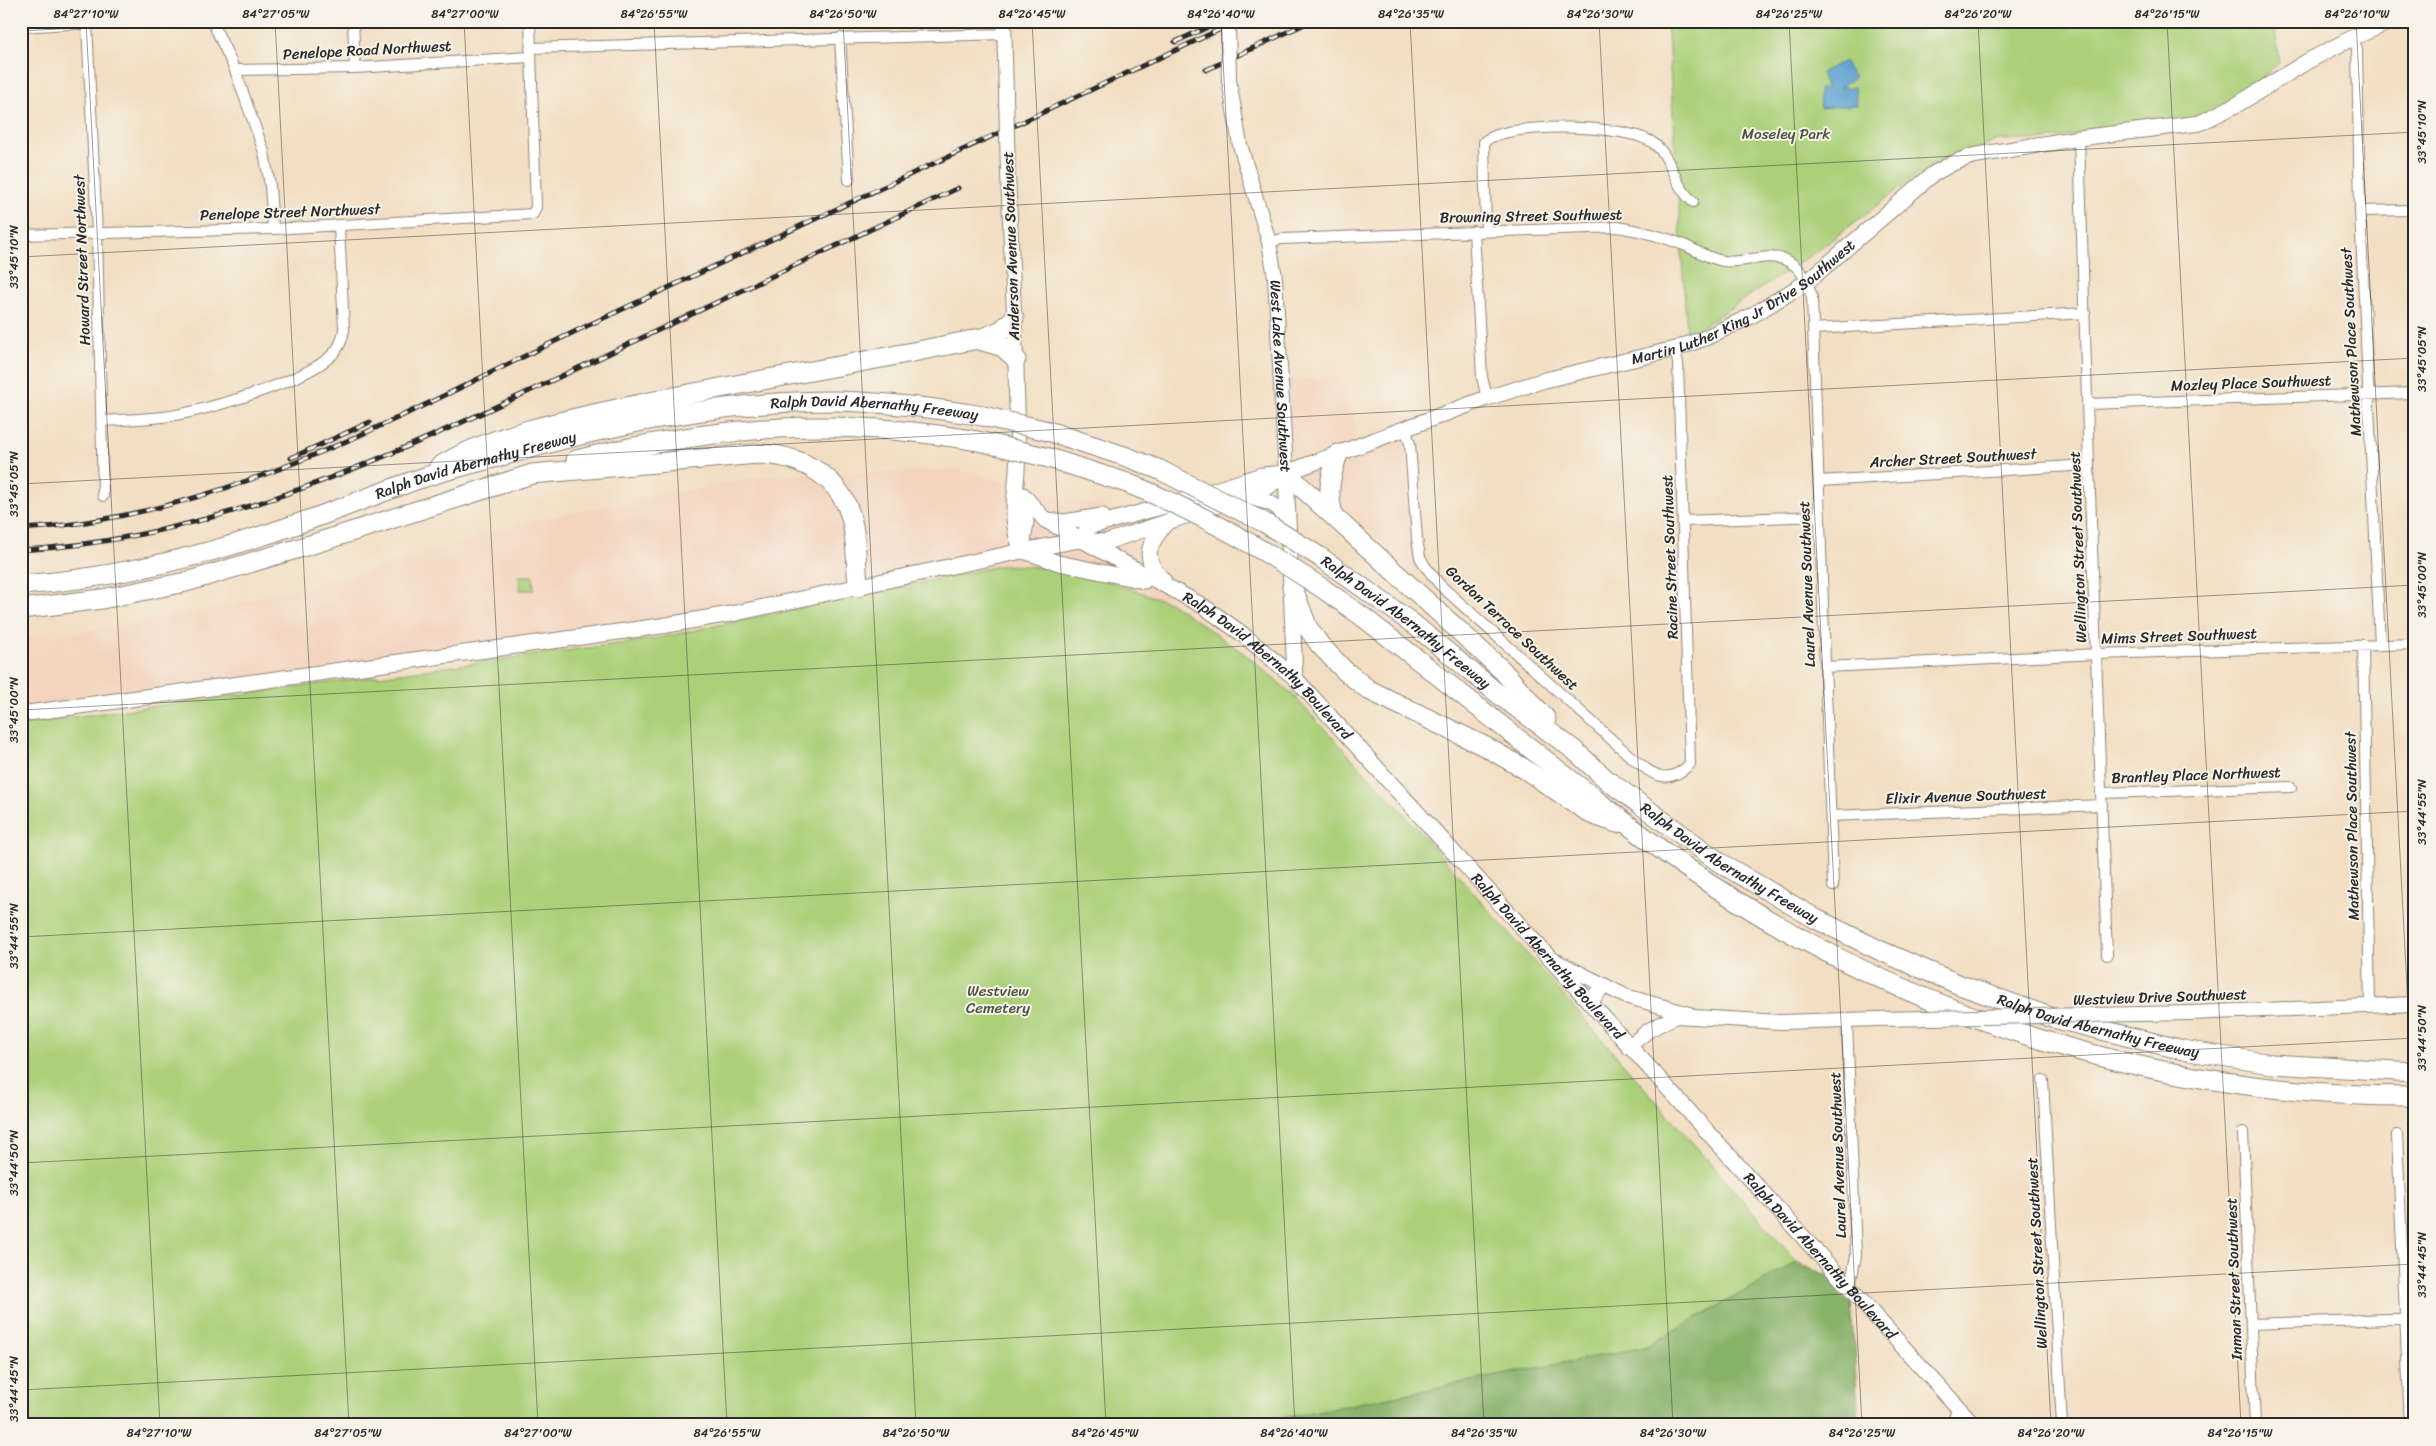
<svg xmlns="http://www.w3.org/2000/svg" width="2436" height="1446" font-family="Sriracha,sans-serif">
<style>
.built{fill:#f3d4bf}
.green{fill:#abd079;stroke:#6b7e52}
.forest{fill:#88b269;stroke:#5a6e4a}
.water{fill:#5ca2d2;stroke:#44667e}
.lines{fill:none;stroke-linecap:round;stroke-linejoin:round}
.minor-casing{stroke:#8e8476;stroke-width:12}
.tertiary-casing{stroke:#8e8476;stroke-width:16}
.secondary-casing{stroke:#8e8476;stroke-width:17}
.motorway-casing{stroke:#8e8476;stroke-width:21}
.minor{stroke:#fff;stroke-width:10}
.tertiary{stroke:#fff;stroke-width:14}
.secondary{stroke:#fff;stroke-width:15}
.motorway{stroke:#fff;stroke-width:19}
.rail-casing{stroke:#2b2b2b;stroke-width:5}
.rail{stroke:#f7f3e8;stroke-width:3;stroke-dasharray:9;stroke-linecap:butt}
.tertiary-bridge-casing{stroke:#8e8476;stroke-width:16;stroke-linecap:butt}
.motorway-bridge-casing{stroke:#8e8476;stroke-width:21;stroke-linecap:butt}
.tertiary-bridge{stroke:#fff;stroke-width:14}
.motorway-bridge{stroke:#fff;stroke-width:19}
.ticks{fill:none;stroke:#2b2b2b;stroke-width:1;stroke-opacity:0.45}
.labels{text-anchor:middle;stroke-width:4;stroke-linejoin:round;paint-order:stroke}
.street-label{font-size:15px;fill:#2b2b2b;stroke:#f7f3e8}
.park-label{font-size:15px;fill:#4b543e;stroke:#f7f3e8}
.neatline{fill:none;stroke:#2b2b2b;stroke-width:2}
.ticks-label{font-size:12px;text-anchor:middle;fill:#2b2b2b}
</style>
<rect width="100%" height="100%" fill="#f7f3e8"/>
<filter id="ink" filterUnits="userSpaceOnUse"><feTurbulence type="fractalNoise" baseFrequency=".02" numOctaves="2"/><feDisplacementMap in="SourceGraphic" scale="10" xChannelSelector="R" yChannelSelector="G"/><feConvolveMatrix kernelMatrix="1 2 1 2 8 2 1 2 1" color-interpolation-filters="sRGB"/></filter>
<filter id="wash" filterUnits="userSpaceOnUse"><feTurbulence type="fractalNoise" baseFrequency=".0096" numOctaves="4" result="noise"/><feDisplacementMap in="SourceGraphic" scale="20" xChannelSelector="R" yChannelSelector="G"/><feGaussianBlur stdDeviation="1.12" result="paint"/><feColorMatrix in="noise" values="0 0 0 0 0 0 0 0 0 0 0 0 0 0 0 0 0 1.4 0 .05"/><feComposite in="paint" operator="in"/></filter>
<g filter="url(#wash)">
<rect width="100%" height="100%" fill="#f2dec2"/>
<!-- built -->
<path class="built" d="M1341,378L1358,437L1399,422L1405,443L1411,540L1417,571L1312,488L1291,464L1288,379Z
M958,470L1115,511L1171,603L1073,569L1003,565L767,608L21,712V638L63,635L205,611L379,568L531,521L760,476Z"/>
<!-- green -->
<path class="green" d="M1667,21H2274L2279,63L2206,125L2148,122L2046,140H1998L1916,176L1814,253L1687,337Z
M1003,565L1073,569L1171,603L1246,655L1290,692L1407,817L1797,1262L1645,1347L1247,1425H21V724L653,639Z
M519,576H533L534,590H520Z"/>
<!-- forest -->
<path class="forest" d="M1797,1262L1850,1286L1859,1425H1247L1645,1347Z"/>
<!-- water -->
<path class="water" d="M1844,61L1854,78L1840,87H1855L1857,105L1820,108L1819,89H1827L1821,73Z"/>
</g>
<g filter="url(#ink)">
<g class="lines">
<defs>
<path id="minor" d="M212,21L235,70L264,152L270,186L273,229
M353,21L355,68
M87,24L97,233L103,496
M21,27L115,21
M840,38L849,180
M2352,38L2357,48L2360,211L2380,645
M530,48L1005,34
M235,70L355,68L530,57
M2079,138L2089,465L2107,955
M2360,211L2415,210
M1474,231L1482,377L1487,398
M1486,231L1484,142C1506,121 1628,124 1653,143C1667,153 1671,170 1679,184C1682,191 1688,197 1693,202
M21,235L273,229L533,214L536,207L530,21
M1269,242L1282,239L1618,227C1641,231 1662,236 1684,245C1697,251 1708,258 1723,261C1742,264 1765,253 1783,259C1801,265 1807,281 1812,297L1833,886
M1813,329L2085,313
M2088,404L2415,393
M102,421C122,420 143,419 163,417C202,412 306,382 333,354C340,347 342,340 344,330L339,226
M1406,430L1410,444L1417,539L1420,557L1425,566L1440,585L1631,757C1653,775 1667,787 1690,764L1678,363L1675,349
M1819,481L2089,465
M1684,521L1820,516
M2363,645L2370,1006
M1825,667L2097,654L2415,644
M2102,793L2291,787
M1831,816L2102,805
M1847,1021L1856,1256L1850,1286
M2043,1080L2062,1425
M2243,1132L2255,1425
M2397,1135L2410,1425
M2251,1324L2415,1318
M1951,1425L1958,1407"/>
<g id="tertiary">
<path d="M1004,21L1006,95"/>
<path id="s1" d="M1229,80L1240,145L1269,242L1275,277L1286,473"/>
<path d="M1008,174L1016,359"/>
<path d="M1554,960L1625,996L1689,1014"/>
<path d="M2190,1013L2415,1004"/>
<path d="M1628,1047L1649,1030L1676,1016L1780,1022L1877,1019"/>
</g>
<g id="secondary">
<path d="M1016,359C1016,396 1019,434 1017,471C1015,502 1009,521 1022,551"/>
<path d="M1286,473L1295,678"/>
<path id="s2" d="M1023,495L1045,520L1203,606L1241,633L1295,678L1974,1425"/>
<path d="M1245,497C1264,501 1278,501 1287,521"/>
<path d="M1048,520L1064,522L1102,516"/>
<path id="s3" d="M1079,540L1091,526L1172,504L1262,475L1286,473L1487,398L1545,380L1675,349L1705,338L1751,316L1807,282L1933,174L1953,163L1972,156L2079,138L2200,123L2238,104L2308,61L2352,38L2392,21"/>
<path d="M1022,549L1026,522L1023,497"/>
<path d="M1023,551L1059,563L1144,581"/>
<path d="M1164,581C1142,557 1146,548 1166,523"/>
<path d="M21,714L661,626L736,613L1022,551L1079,540L1106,542L1243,497L1268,487L1286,473"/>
<path d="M1590,1002L1603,986"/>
</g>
<g id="motorway">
<path d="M976,339L1003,347L1016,359"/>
<path d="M1048,431L1127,457L1160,470"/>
<path d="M1049,458L1127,483"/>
<path d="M576,460C720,425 837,416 983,442"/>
<path d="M439,467C487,436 569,419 626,407C745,381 867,363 986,337L1002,330L1014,318"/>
<path d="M1286,473L1502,670L1546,719"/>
<path d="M1333,515C1327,492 1330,477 1338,454"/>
<path id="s4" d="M1320,557L1412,623L1497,693L1574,750L1607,780L1719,862L1816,919L1881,951L1960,985L2053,1018L2183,1050L2272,1064L2415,1072"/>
<path id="s5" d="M21,585C114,579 209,555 297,524C339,510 380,492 422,478C452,468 483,461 513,453C619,423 724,401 835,401C884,402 934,408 983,416"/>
<path d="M1292,587L1308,628L1320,645L1345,671L1369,690L1486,747L1523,768L1591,814L1617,823"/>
<path d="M1322,588L1363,617C1429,668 1494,720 1559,771C1602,804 1643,838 1687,868C1899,1015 2158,1097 2415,1096"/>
<path d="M21,609L102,599L186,582L313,544L532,474L757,454C797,454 837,474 850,514C857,537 856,563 858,587"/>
</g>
</defs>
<!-- minor casing -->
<use href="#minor" class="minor-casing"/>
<!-- tertiary casing -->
<use href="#tertiary" class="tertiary-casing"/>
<!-- secondary casing -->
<use href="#secondary" class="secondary-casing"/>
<!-- motorway casing -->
<use href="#motorway" class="motorway-casing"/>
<!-- minor -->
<use href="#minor" class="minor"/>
<!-- tertiary -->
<use href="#tertiary" class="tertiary"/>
<!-- secondary -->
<use href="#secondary" class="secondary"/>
<!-- motorway -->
<use href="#motorway" class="motorway"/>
<defs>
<path id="rail" d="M1175,42L1221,21
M1206,70L1311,21
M291,458L370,422
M21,529C229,517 409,410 593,323C808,222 1023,121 1238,21
M21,550C224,539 411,447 591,362C713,304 835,246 958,188"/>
</defs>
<!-- rail casing -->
<use href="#rail" class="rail-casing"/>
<!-- rail -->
<use href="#rail" class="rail"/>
<defs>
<path id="tertiary-bridge" d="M1228,21L1229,80
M1006,95L1008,174
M1877,1019L2190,1013"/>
<path id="motorway-bridge" d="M983,416L1048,431
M983,442L1049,458
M1160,470L1265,523L1320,557
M1127,483C1197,511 1260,547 1322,588"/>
</defs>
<!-- tertiary-bridge casing -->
<use href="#tertiary-bridge" class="tertiary-bridge-casing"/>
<!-- motorway-bridge casing -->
<use href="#motorway-bridge" class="motorway-bridge-casing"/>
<!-- tertiary-bridge -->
<use href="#tertiary-bridge" class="tertiary-bridge"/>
<!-- motorway-bridge -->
<use href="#motorway-bridge" class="motorway-bridge"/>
</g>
</g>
<!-- ticks -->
<path class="ticks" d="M86,21L160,1425M275,21L349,1425M464,21L538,1425M654,21L727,1425M843,21L916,1425M1032,21L1106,1425M1221,21L1295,1425M1410,21L1484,1425M1599,21L1673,1425M1789,21L1862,1425M1978,21L2051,1425M2167,21L2241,1425M2356,21L2415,1139M21,31L206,21M21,257L2415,132M21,484L2415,358M21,710L2415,585M21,937L2415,811M21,1163L2415,1038M21,1390L2415,1264"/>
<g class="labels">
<!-- street labels -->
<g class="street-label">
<text transform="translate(367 50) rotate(-3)" y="5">Penelope Road Northwest</text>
<text transform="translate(290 212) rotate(-2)" y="5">Penelope Street Northwest</text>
<text transform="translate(1531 216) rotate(-1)" y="5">Browning Street Southwest</text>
<text transform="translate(1011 246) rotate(-92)" y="5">Anderson Avenue Southwest</text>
<text transform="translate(82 260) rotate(-92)" y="5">Howard Street Northwest</text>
<text dy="5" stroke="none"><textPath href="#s3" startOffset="712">Martin Luther King Jr Drive Southwest</textPath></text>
<text transform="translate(2351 342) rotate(-93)" y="5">Mathewson Place Southwest</text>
<text dy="5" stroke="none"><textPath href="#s1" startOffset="302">West Lake Avenue Southwest</textPath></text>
<text transform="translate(2251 383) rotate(-2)" y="5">Mozley Place Southwest</text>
<text dy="5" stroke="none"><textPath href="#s5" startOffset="878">Ralph David Abernathy Freeway</textPath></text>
<text transform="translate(1953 458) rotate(-3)" y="5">Archer Street Southwest</text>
<text dy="5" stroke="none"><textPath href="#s5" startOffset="472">Ralph David Abernathy Freeway</textPath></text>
<text transform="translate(2078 547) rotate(-92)" y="5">Wellington Street Southwest</text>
<text transform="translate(1670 557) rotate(-92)" y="5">Racine Street Southwest</text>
<text transform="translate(1807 584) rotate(-92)" y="5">Laurel Avenue Southwest</text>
<text dy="5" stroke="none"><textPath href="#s4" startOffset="108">Ralph David Abernathy Freeway</textPath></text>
<text transform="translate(1512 628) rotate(43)" y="5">Gordon Terrace Southwest</text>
<text transform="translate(2179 636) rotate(-2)" y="5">Mims Street Southwest</text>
<text dy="5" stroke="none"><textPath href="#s2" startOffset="301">Ralph David Abernathy Boulevard</textPath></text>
<text transform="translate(2196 775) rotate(-2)" y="5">Brantley Place Northwest</text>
<text transform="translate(1966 796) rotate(-2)" y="5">Elixir Avenue Southwest</text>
<text transform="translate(2352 826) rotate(-91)" y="5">Mathewson Place Southwest</text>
<text dy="5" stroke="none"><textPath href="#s4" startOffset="512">Ralph David Abernathy Freeway</textPath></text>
<text dy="5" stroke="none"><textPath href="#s2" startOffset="706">Ralph David Abernathy Boulevard</textPath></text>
<text transform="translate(2160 997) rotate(-2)" y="5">Westview Drive Southwest</text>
<text dy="5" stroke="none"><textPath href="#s4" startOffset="918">Ralph David Abernathy Freeway</textPath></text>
<text transform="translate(1838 1155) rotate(-92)" y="5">Laurel Avenue Southwest</text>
<text transform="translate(2037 1253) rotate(-93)" y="5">Wellington Street Southwest</text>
<text dy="5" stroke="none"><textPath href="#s2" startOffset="1111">Ralph David Abernathy Boulevard</textPath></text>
<text transform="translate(2234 1279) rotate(-92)" y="5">Inman Street Southwest</text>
</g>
<!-- park labels -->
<g class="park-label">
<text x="1786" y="139">Moseley Park</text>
<text x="998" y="996">Westview<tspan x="998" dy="17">Cemetery</tspan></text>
</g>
</g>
<!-- margin -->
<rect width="2436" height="1446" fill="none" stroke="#f7f3e8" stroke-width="55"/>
<rect x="28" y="28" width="2380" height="1390" class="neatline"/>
<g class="ticks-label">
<text x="86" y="18">84°27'10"W</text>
<text x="276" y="18">84°27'05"W</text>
<text x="465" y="18">84°27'00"W</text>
<text x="654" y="18">84°26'55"W</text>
<text x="843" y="18">84°26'50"W</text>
<text x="1032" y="18">84°26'45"W</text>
<text x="1221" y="18">84°26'40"W</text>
<text x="1411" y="18">84°26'35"W</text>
<text x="1600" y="18">84°26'30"W</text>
<text x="1789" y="18">84°26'25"W</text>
<text x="1978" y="18">84°26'20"W</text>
<text x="2167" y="18">84°26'15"W</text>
<text x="2357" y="18">84°26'10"W</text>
<text transform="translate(2422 132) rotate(-90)" y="4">33°45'10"N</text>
<text transform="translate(14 257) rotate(-90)" y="4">33°45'10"N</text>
<text transform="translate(2422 359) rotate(-90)" y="4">33°45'05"N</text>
<text transform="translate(14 484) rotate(-90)" y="4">33°45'05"N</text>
<text transform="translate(2422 585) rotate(-90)" y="4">33°45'00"N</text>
<text transform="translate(14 710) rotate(-90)" y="4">33°45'00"N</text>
<text transform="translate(2422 812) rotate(-90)" y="4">33°44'55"N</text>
<text transform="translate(14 936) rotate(-90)" y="4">33°44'55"N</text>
<text transform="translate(2422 1038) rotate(-90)" y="4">33°44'50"N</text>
<text transform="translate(14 1163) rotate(-90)" y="4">33°44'50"N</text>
<text transform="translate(2422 1265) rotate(-90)" y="4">33°44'45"N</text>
<text transform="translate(14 1389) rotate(-90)" y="4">33°44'45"N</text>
<text x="159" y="1437">84°27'10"W</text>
<text x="348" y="1437">84°27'05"W</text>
<text x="538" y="1437">84°27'00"W</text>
<text x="727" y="1437">84°26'55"W</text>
<text x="916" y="1437">84°26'50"W</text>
<text x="1105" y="1437">84°26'45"W</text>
<text x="1294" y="1437">84°26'40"W</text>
<text x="1484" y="1437">84°26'35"W</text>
<text x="1673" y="1437">84°26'30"W</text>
<text x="1862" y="1437">84°26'25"W</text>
<text x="2051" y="1437">84°26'20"W</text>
<text x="2240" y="1437">84°26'15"W</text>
</g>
</svg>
